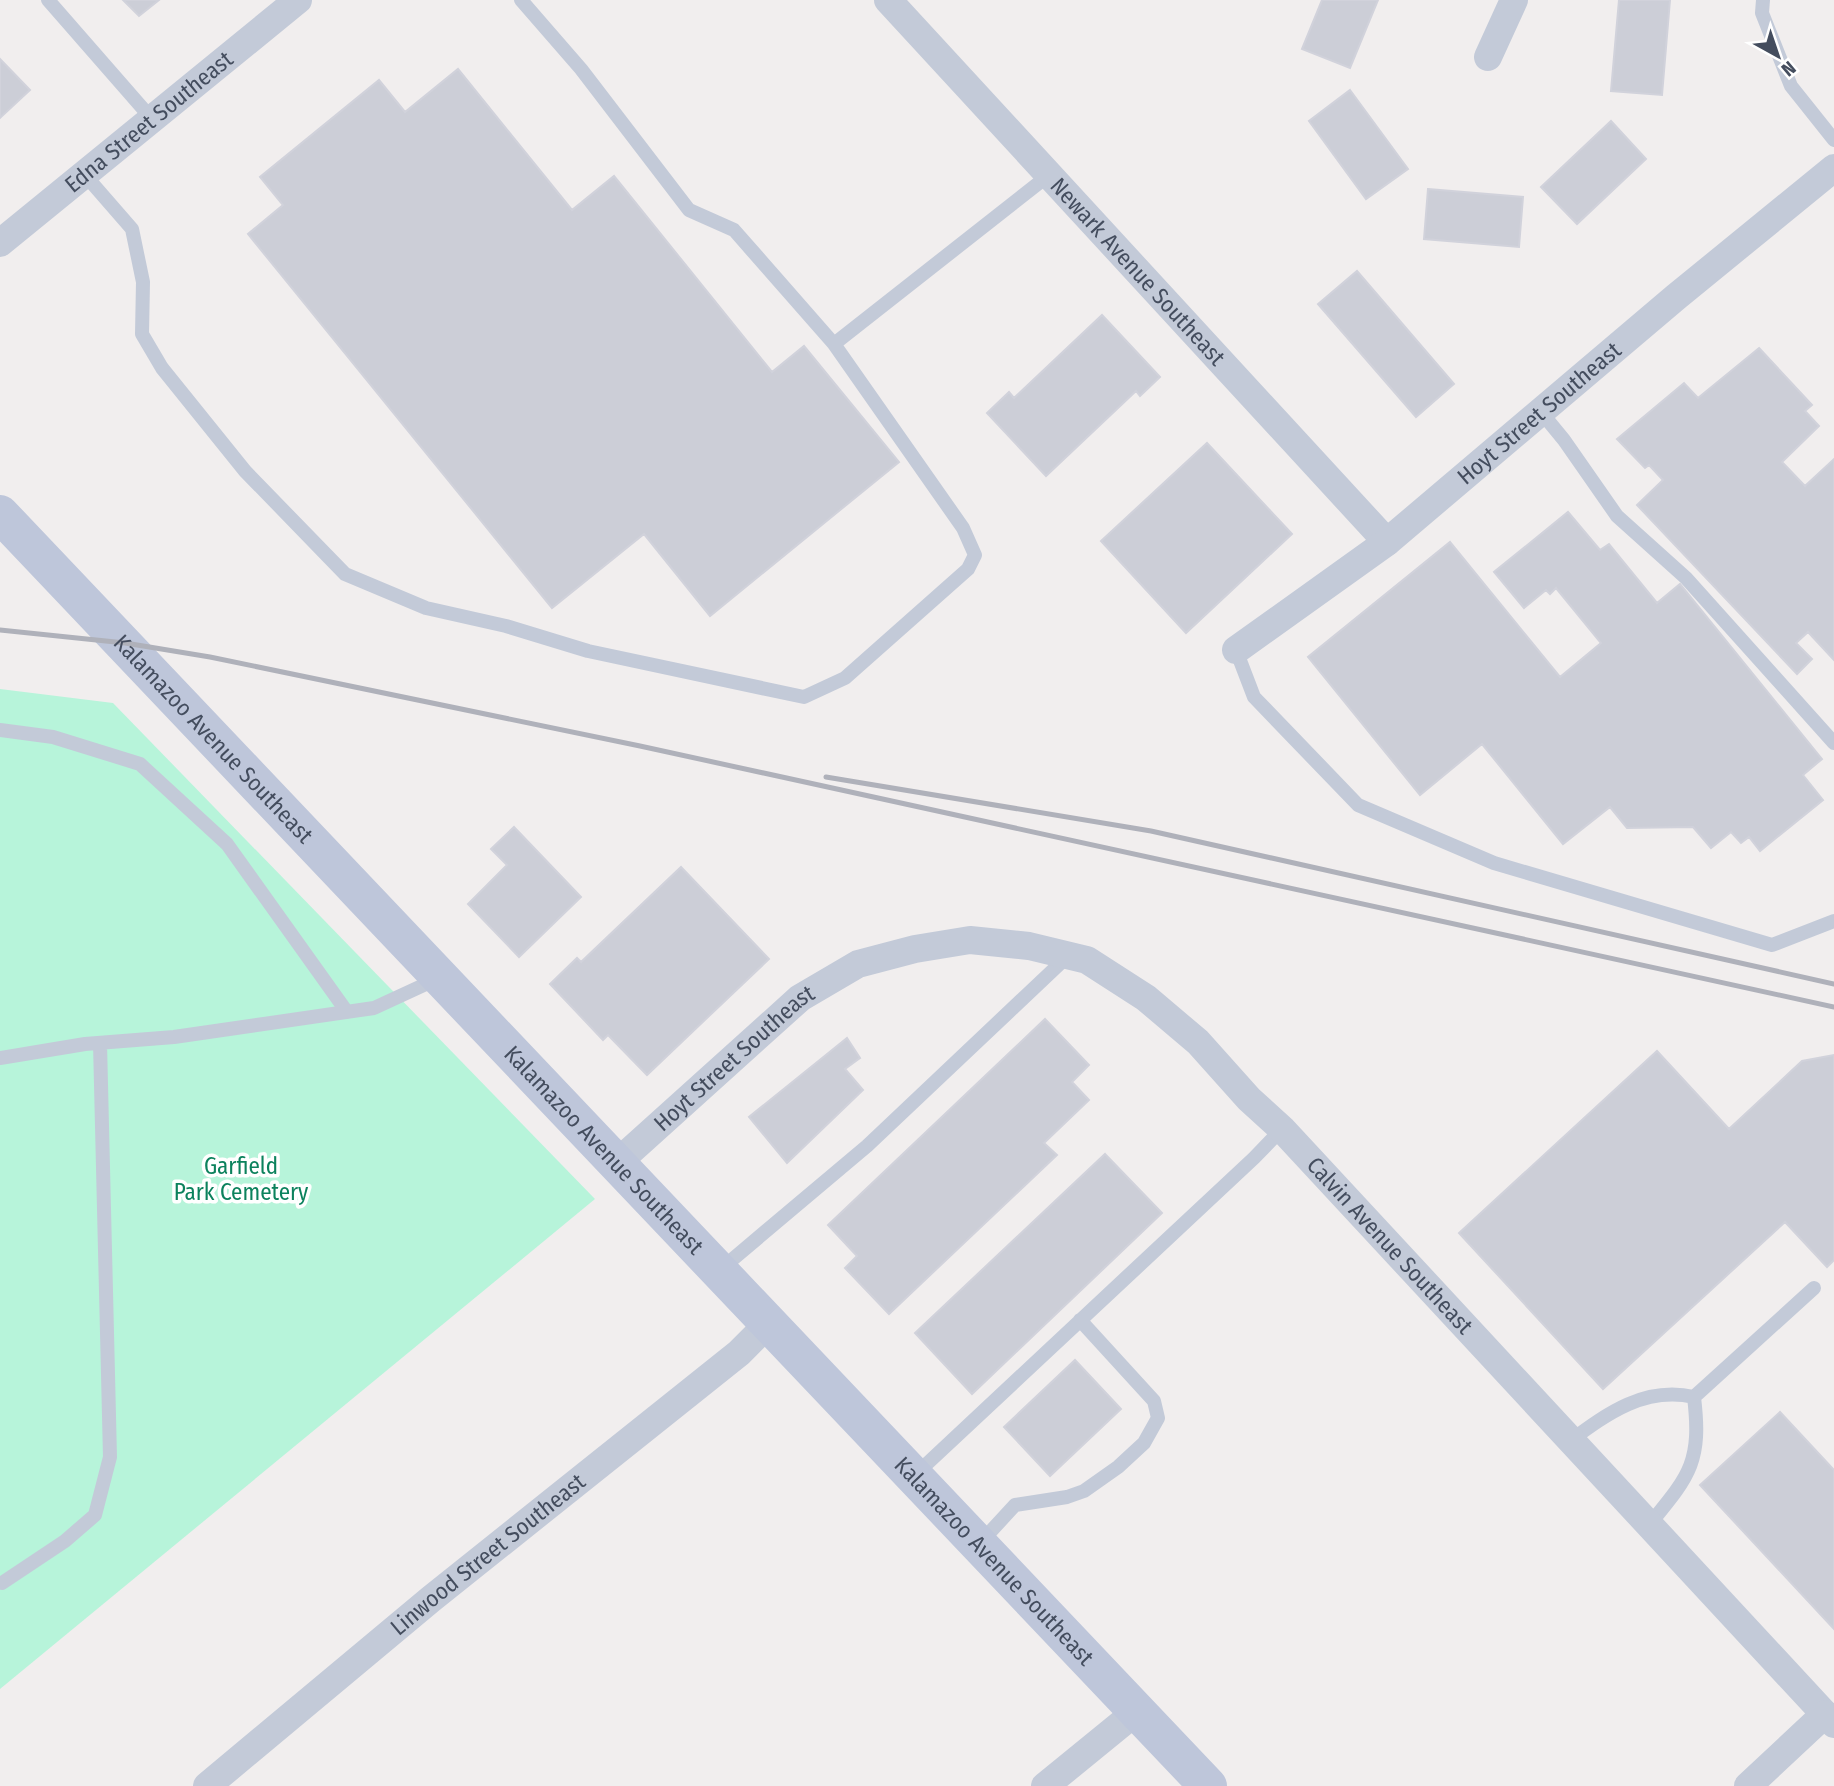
<svg xmlns="http://www.w3.org/2000/svg" width="1834" height="1786" font-family="'Fira Sans Condensed',sans-serif">
<style>
.green{fill:#b7f4da}
.building{fill:#ccced7;stroke:#d1d2db;stroke-width:2}
.lines{fill:none;stroke-linecap:round;stroke-linejoin:round}
.service{stroke:#c3cad8;stroke-width:14}
.minor{stroke:#c3cad8;stroke-width:28}
.secondary{stroke:#bec6da;stroke-width:38}
.rail{stroke:#afb1ba;stroke-width:5}
.labels{text-anchor:middle;stroke-width:7;stroke-linejoin:round;paint-order:stroke}
.street-label{font-size:23px;fill:#444d5e;stroke:#fff}
.park-label{font-size:23px;fill:#0c825d;stroke:#fff}
</style>
<rect width="100%" height="100%" fill="#f1eeee"/>
<!-- green -->
<path class="green" d="M0,689L113,703L595,1199L0,1689Z"/>
<!-- building -->
<path class="building" d="M123,0H159L139,16Z
M1322,0H1378L1350,68L1302,49Z
M1619,0H1670L1662,95L1611,91Z
M0,59L30,90L0,118Z
M458,69L572,210L614,176L772,372L804,346L899,462L710,616L644,534L552,608L248,234L283,205L260,177L379,80L405,112Z
M1350,90L1408,169L1366,199L1309,121Z
M1611,121L1646,159L1577,224L1541,187Z
M1428,189L1523,197L1519,247L1424,239Z
M1357,271L1454,384L1416,417L1318,304Z
M1102,315L1160,377L1140,396L1136,391L1046,476L987,413L1009,392L1014,398Z
M1759,348L1812,405L1805,411L1819,426L1782,462L1805,486L1834,459V660L1808,632L1796,643L1812,659L1797,674L1637,505L1663,480L1649,465L1645,468L1617,439L1684,383L1698,398Z
M1207,443L1292,534L1186,633L1101,541Z
M1568,512L1600,550L1609,544L1657,603L1680,584L1822,759L1803,775L1823,800L1760,851L1749,837L1741,843L1731,832L1711,848L1693,827L1627,828L1610,807L1563,844L1482,744L1420,795L1308,657L1450,542L1560,677L1601,643L1556,588L1550,594L1546,590L1524,608L1494,572Z
M514,827L581,897L519,957L468,904L507,865L491,849Z
M681,867L769,959L647,1075L608,1035L603,1040L550,984L577,958L581,962Z
M1045,1019L1089,1065L1072,1082L1089,1100L1044,1143L1057,1155L889,1314L845,1268L857,1256L828,1225Z
M847,1038L860,1058L845,1069L863,1090L787,1163L749,1117Z
M1657,1051L1729,1129L1802,1061L1834,1055V1260L1827,1267L1785,1222L1603,1389L1459,1233Z
M1105,1154L1162,1213L972,1394L915,1333Z
M1075,1360L1121,1409L1050,1476L1004,1427Z
M1780,1412L1834,1470V1629L1700,1485Z"/>
<g class="lines">
<!-- service -->
<path class="service" d="M48,0L152,119
M1763,0L1762,13L1791,86L1834,140
M85,175L132,229L143,282L142,334L162,368L245,471L345,574L426,608L506,626L588,651L804,697L845,678L968,569L975,555L963,528L834,344L734,230L689,210L581,69L521,0
M834,344L1049,175
M1541,412L1564,440L1617,516L1686,578L1834,743
M1236,650L1254,697L1358,805L1494,863L1772,945L1834,921
M0,730L53,737L140,764L227,844L347,1012
M0,1058L85,1044L174,1037L374,1008L439,978
M721,1269L867,1146L1069,955
M1694,1397L1814,1288
M1570,1441C1608,1413 1645,1386 1694,1397C1702,1463 1689,1476 1649,1525
M916,1474L1254,1158L1282,1129
M980,1543L1015,1505L1067,1497L1084,1491L1118,1467L1144,1443L1158,1418L1154,1401L1080,1320
M2,1583L65,1541L95,1515L110,1457L100,1043"/>
<!-- minor -->
<g class="minor">
<path id="s1" d="M888,0L1387,542"/>
<path d="M1488,57L1514,0"/>
<path id="s2" d="M0,243L298,0"/>
<path id="s3" d="M1236,650L1387,542L1676,297L1834,168"/>
<path id="s4" d="M618,1162L800,998L858,964L915,949L970,940L1029,946L1087,960L1146,998L1198,1042L1249,1099L1282,1129L1834,1724"/>
<path id="s5" d="M207,1786L431,1599L739,1353L769,1323"/>
<path d="M1045,1786L1137,1711"/>
<path d="M1748,1786L1825,1714"/>
</g>
<!-- secondary -->
<path class="secondary" id="s6" d="M0,514L1208,1786"/>
<!-- rail -->
<path class="rail" d="M0,630L125,643L210,657L640,746L1834,1007
M826,777L1151,831L1834,984"/>
</g>
<g class="labels">
<!-- street labels -->
<g class="street-label">
<text dy="8" stroke="none"><textPath href="#s2" startOffset="192">Edna Street Southeast</textPath></text>
<text dy="8" stroke="none"><textPath href="#s1" startOffset="369">Newark Avenue Southeast</textPath></text>
<text dy="8" stroke="none"><textPath href="#s3" startOffset="385">Hoyt Street Southeast</textPath></text>
<text dy="8" stroke="none"><textPath href="#s6" startOffset="310">Kalamazoo Avenue Southeast</textPath></text>
<text dy="8" stroke="none"><textPath href="#s4" startOffset="156">Hoyt Street Southeast</textPath></text>
<text dy="8" stroke="none"><textPath href="#s6" startOffset="877">Kalamazoo Avenue Southeast</textPath></text>
<text dy="8" stroke="none"><textPath href="#s4" startOffset="964">Calvin Avenue Southeast</textPath></text>
<text dy="8" stroke="none"><textPath href="#s5" startOffset="364">Linwood Street Southeast</textPath></text>
<text dy="8" stroke="none"><textPath href="#s6" startOffset="1444">Kalamazoo Avenue Southeast</textPath></text>
</g>
<!-- park labels -->
<g class="park-label">
<text x="241" y="1174">Garfield<tspan x="241" dy="26">Park Cemetery</tspan></text>
</g>
</g>
<!-- north arrow -->
<g transform="translate(1778 56) rotate(140)" stroke="#ffffff" stroke-width="5" paint-order="stroke">
<path d="M0-5L12 26L0 18L-12 26Z" fill="#444d5e"/>
<text y="-10" font-size="19" font-weight="bold" text-anchor="middle" fill="#444d5e">N</text>
</g>
</svg>
